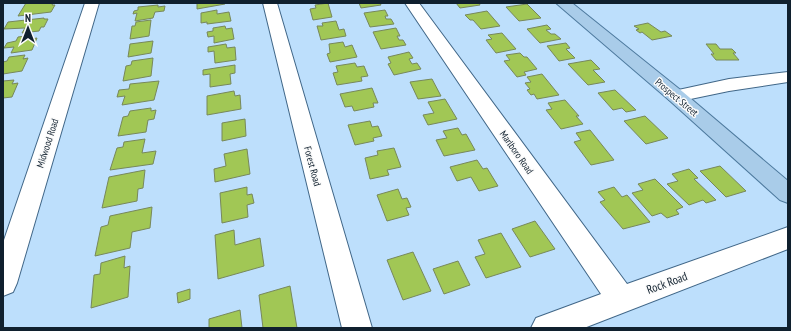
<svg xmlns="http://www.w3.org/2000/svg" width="791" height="331" font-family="'PT Sans Narrow',sans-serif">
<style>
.building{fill:#a1c755;stroke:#77885b}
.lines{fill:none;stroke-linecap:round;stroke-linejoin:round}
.minor-casing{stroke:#416788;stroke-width:2}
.major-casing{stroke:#4e7a9e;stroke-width:2}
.minor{fill:#fff;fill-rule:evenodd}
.major{fill:#a9cce9;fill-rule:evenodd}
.labels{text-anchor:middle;stroke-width:3;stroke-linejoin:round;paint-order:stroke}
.street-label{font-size:10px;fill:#10202e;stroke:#fbfbfb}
.near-street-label{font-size:12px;fill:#10202e;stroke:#fbfbfb}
</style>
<rect width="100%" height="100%" fill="#bddffc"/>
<!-- building -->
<path class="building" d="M26,3H53L52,5H55L51,12L18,16Z
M197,3H225V4L197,9Z
M328,3L332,17L313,20L310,9L316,8L315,5Z
M359,3H380L381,5L361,8Z
M456,3H479L480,5L460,8Z
M527,4L541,18L519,21L506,7Z
M158,5V7L165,6L164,11L155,12L153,18L135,21L137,13L133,14L134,11L138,10V7Z
M217,10V14L229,12L231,21L207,24V22L201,23V13Z
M385,10L388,16H385L386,19H391L394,24L370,27L364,13Z
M487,11L500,26L481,29L473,20H470L465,15Z
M44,18V19H48L44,27H41L39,31L22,33L25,28L4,29L8,22Z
M151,20L149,36L130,39L132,26H135L136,22Z
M336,21L339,30L344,29L346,36L321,40L317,26H323L322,23Z
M648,23L661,32L665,31L672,36L652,40L642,32L640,33L636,30L639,29L634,26Z
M547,25L551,29L546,30L551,34H555L561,39L540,43L527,29Z
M225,26L226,29L232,28L234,39L214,43V36L208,37L207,32L213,31V28Z
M396,28L400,36H397L399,40H403L406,45L381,49L373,32Z
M502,33L516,49L496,53L486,40L492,39L488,35Z
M33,35L31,39L37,38L32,50L11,53L14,47L4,48L7,43L16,41L18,37Z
M153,41L151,53L128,57L130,44Z
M343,42L345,47L352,45L357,57L330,62L327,54L330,53L329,44Z
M566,43L570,48L566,49L575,58L559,61L547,46Z
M226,44L227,48L235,47L236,60L215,63L214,51L208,52V47Z
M706,44H716L720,49H732L736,53H733L739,60H716L711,54H714Z
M409,52L413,58L409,59L412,64L417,63L421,69L394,75L388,64L391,63L388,57Z
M520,53L524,57H527L537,69L524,72L526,75L517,77L504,61L510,60L506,55Z
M25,55L23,59L28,58L22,71L3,74V62L7,61L9,57Z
M153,58L151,76L123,81L126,66L131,65L132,61Z
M591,60L600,69L593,70L605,82L588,85L568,64Z
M355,63L357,67L364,66L368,76L361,77L362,81L337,85L333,73L338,72L336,66Z
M235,65V73L230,74L231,84L210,87V74L203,75V70Z
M542,74L559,95L537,99L534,94L531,95L527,90L530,89L525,83L531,82L527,77Z
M432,79L441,96L418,99L410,82Z
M14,80L12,84L18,83L12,97L3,98V81Z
M159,81L154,100L122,105L125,96L117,97L119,90L129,89L130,84Z
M372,88L378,103H373L374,107L354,111L352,106L345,107L340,94Z
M615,90L636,110L626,112L622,108L613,110L598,93Z
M234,91L235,96L240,95L241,109L207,115V96Z
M445,99L457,119L428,125L423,115L434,113L428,102Z
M565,100L579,116H576L583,124L561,129L546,110L552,109L548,103Z
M151,108V111L156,110L154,119L148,120L146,132L118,136L123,117L128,116L130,111Z
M645,116L668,138L646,144L624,121Z
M245,119L246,136L222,141V123Z
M370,121L372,127L378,126L382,136L373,138L374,141L355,145L348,125Z
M458,128L462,135L466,134L475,150L444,156L436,140L447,138L443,131Z
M590,130L614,160L591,165L574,142L581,140L576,133Z
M145,139L142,153L156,151L153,164L110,170L117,148L123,147L124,142Z
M394,148L401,167L387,170L389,175L370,179L365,158L378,155L377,151Z
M247,149L250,174L215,182L214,169L226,166L224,154Z
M477,160L483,169L487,168L498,186L479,191L471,177L457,181L450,167Z
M720,166L746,191L726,197L700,171Z
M689,169L698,178L694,179L716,200L706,203L703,200L689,205L667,184L678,181L672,174Z
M145,170L143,188L138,189L137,201L102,208L109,177Z
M655,179L683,207L676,210L679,214L667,218L661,213L652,216L632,193L643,190L638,184Z
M247,187V195L252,194L254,203L247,205L248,217L222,223L220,193Z
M614,187L622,197L627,195L650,222L623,229L600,202L605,200L598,192Z
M398,189L402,199L407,198L411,207L406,208L409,215L387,221L377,195Z
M152,207L150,228L132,232L130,248L95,256L101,227L108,225L110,216Z
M535,221L555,249L530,257L512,229Z
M234,230L235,245L260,238L264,266L218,279L215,235Z
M501,233L521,267L486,278L475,257L485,254L478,240Z
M413,252L431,291L403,300L387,260Z
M125,256L124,268L130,266L128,297L91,308L94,275L100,274L101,263Z
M458,261L470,285L444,294L433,269Z
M290,286L297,328H263L259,295Z
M190,289V299L178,303L177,293Z
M240,310L242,328H209V319Z"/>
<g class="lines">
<defs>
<path id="minor" d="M85,3H99L17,283L13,292L3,296V243Z
M263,3H277L372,328H342Z
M405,3H419L627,284L788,227V249L584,328H531L536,318L601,294Z
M788,72V82L729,91L676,102L669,100L667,96L669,92L729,79Z"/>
<path id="major" d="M556,3H572L683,92L788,181V203L780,200L669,100Z"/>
</defs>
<!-- minor casing -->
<use href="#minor" class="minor-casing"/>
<!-- major casing -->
<use href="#major" class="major-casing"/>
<!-- minor -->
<use href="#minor" class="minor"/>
<!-- major -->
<use href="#major" class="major"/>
</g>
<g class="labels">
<!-- street labels -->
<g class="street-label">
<text transform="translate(677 97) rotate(40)" y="4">Prospect Street</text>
<text transform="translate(47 143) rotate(-72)" y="4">Midwood Road</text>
<text transform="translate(517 152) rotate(55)" y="4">Marlboro Road</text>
<text transform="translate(313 166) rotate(75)" y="4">Forest Road</text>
</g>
<!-- near-street labels -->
<g class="near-street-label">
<text transform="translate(667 283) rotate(-20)" y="4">Rock Road</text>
</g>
</g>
<!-- border -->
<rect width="791" height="331" fill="none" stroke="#10202e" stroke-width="8"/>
<!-- north arrow -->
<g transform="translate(28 28)" stroke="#fbfbfb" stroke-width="3" paint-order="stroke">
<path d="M0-3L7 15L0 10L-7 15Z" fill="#10202e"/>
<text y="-6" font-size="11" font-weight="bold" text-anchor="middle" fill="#10202e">N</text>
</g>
</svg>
